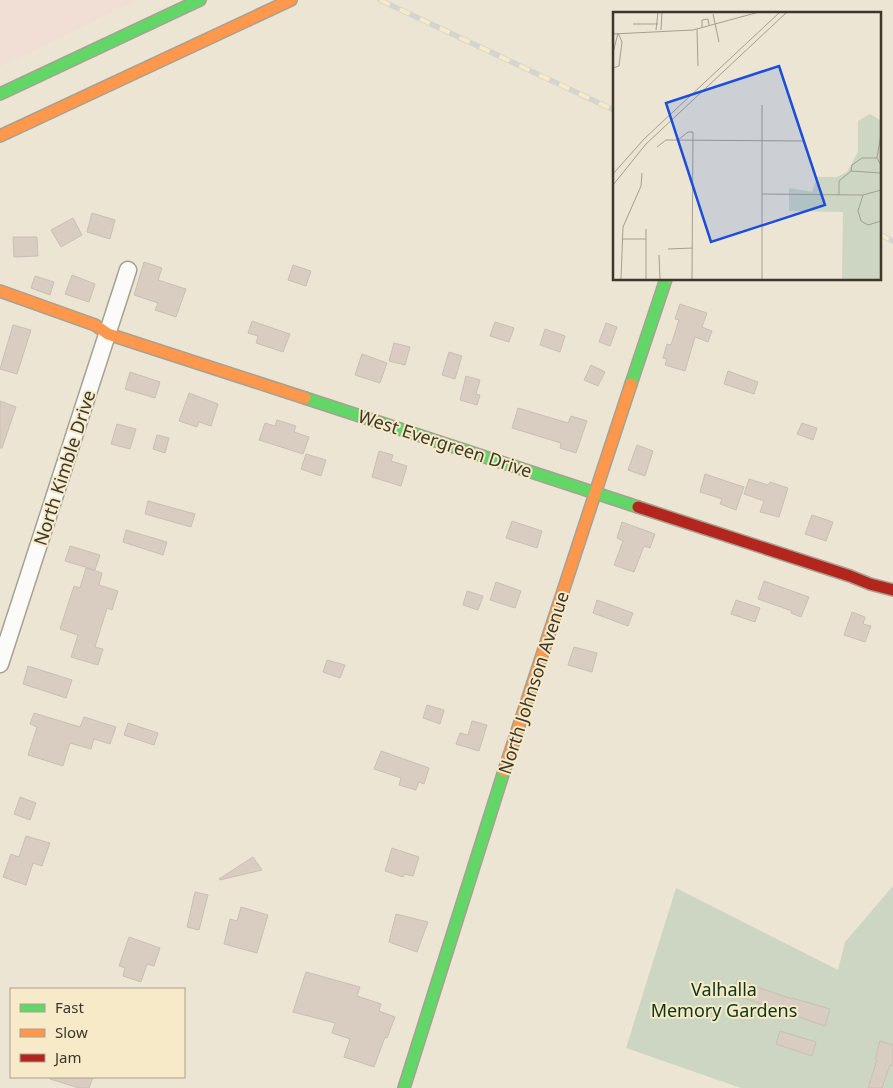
<svg xmlns="http://www.w3.org/2000/svg" width="893" height="1088" font-family="'Noto Sans',sans-serif">
<style>
.commercial{fill:#f1dfd6}
.green{fill:#ccd6c2}
.building{fill:#d9cdc2;stroke:#c9bfb5}
.lines{fill:none;stroke-linecap:round;stroke-linejoin:round}
.street-casing{stroke:#a6a193;stroke-width:19}
.fast-casing{stroke:#a6a193;stroke-width:14}
.slow-casing{stroke:#a6a193;stroke-width:14}
.jam-casing{stroke:#a6a193;stroke-width:14}
.street{stroke:#fcfbf9;stroke-width:16}
.fast{stroke:#63d668;stroke-width:11}
.slow{stroke:#ff974d;stroke-width:11}
.jam{stroke:#b3261e;stroke-width:11}
.rail-casing{stroke:#d6d4ce;stroke-width:5.5}
.rail{stroke:#f7eac9;stroke-width:4;stroke-dasharray:11;stroke-linecap:butt}
.labels{text-anchor:middle;stroke-width:4;stroke-linejoin:round;paint-order:stroke}
.street-label{font-size:18px;fill:#3c372a;stroke:#f7eac9}
.park-label{font-size:18px;fill:#0b3514;stroke:#f7eac9}
.inset-road{fill:none;stroke:#a69f90;stroke-width:1}
.view{fill:#1d4ed8;fill-opacity:0.15;stroke:#1d4ed8;stroke-width:2.5}
.inset-edge{fill:none;stroke:#3c372a;stroke-width:2.5}
</style>
<rect width="100%" height="100%" fill="#ece5d4"/>
<!-- commercial -->
<path class="commercial" d="M0,0H138L0,67Z"/>
<!-- green -->
<path class="green" d="M893,886V1088H741L626,1048L676,888L838,970L845,942Z"/>
<!-- building -->
<path class="building" d="M92,213L115,220L110,239L87,232Z
M73,218L82,235L61,247L51,230Z
M13,237H37L38,256L14,257Z
M144,262L162,268L158,280L186,289L176,317L155,310L158,303L134,295Z
M293,265L311,271L306,286L288,280Z
M72,275L95,284L89,302L65,294Z
M35,276L54,282L50,295L31,288Z
M680,304L707,313L702,327L712,331L708,342L695,337L685,371L665,365L667,359L663,358L667,344L671,345L679,320L675,319Z
M252,321L290,334L283,352L256,343L258,336L248,333Z
M495,322L514,328L509,342L490,336Z
M606,323L617,327L610,346L599,342Z
M13,325L31,330L17,374L0,369Z
M545,329L565,336L560,352L540,345Z
M394,343L410,347L405,365L389,361Z
M449,352L462,356L455,379L442,375Z
M362,354L387,363L380,383L355,375Z
M591,365L605,372L598,386L584,380Z
M728,371L758,382L754,394L724,384Z
M130,372L160,382L155,398L125,389Z
M466,376L480,380L476,394L480,395L477,405L460,400Z
M189,393L218,404L211,426L199,422L197,427L179,421Z
M0,401L16,407L2,448H0Z
M518,408L568,423L571,416L587,421L576,453L560,448L561,443L512,428Z
M277,420L296,426L294,432L309,437L303,454L259,440L265,423L275,426Z
M802,423L817,428L813,440L797,434Z
M117,424L136,429L130,449L111,444Z
M157,435L169,438L165,453L153,449Z
M637,445L653,451L645,476L628,470Z
M379,451L393,455L391,461L407,466L401,486L372,477Z
M306,454L326,460L321,476L301,469Z
M705,474L744,487L736,510L720,504L722,499L700,492Z
M749,479L768,485L770,482L788,488L779,517L760,512L764,501L744,494Z
M148,501L195,514L191,527L145,514Z
M812,515L833,522L826,541L805,534Z
M512,521L542,531L537,548L506,538Z
M622,522L655,534L650,548L644,546L634,572L614,565L623,541L617,538Z
M126,530L167,542L163,555L123,542Z
M70,546L100,555L95,570L65,561Z
M86,568L102,573L99,585L118,591L112,610L107,608L95,647L103,649L98,665L71,657L78,635L60,629L74,586L80,588Z
M764,581L809,597L801,617L791,613L792,611L758,599Z
M496,582L521,591L515,608L490,600Z
M467,591L483,596L478,610L463,605Z
M597,600L633,613L628,626L593,613Z
M736,600L760,608L755,622L731,614Z
M852,612L865,617L863,624L871,626L865,642L844,635Z
M574,647L597,653L592,672L568,665Z
M327,660L345,665L340,678L323,672Z
M28,666L72,680L66,698L23,684Z
M427,705L444,710L440,724L423,718Z
M34,713L80,727L84,717L116,727L110,744L94,739L91,749L70,743L63,766L28,755L37,727L30,724Z
M472,721L487,725L479,751L456,744L460,733L468,735Z
M128,723L158,733L154,745L124,735Z
M381,751L429,768L424,784L419,782L416,790L399,785L401,778L374,769Z
M20,797L36,803L30,820L14,814Z
M26,836L50,843L42,866L33,863L26,885L3,877L11,854L19,857Z
M392,848L419,857L413,876L404,874L403,877L385,871Z
M253,857L262,870L220,880L219,879Z
M195,892L208,895L199,930L187,927Z
M241,907L268,915L257,953L224,944L230,919L237,921Z
M396,914L428,922L417,952L389,942Z
M129,937L160,948L154,966L147,964L141,982L123,976L125,968L119,966Z
M306,972L360,987L357,996L381,1004L379,1011L395,1017L387,1038L385,1037L374,1067L344,1057L350,1039L332,1033L335,1023L293,1012Z
M737,980L792,999V998L830,1009L825,1026L732,994Z
M780,1031L816,1042L812,1056L776,1044Z
M880,1041L893,1045V1066L890,1065L882,1088H868L877,1060L875,1059Z
M51,1077H93L89,1088H79L50,1079Z"/>
<g class="lines">
<defs>
<path id="street" d="M0,664L128,270"/>
<path id="fast" d="M0,94L200,0
M631,384L666,279
M305,398L638,507
M404,1088L504,771"/>
<path id="slow" d="M0,136L291,0
M0,291L95,325L108,334L305,398
M504,771L631,384"/>
<path id="jam" d="M638,507L850,576L870,584L893,590"/>
</defs>
<!-- street casing -->
<use href="#street" class="street-casing"/>
<!-- fast casing -->
<use href="#fast" class="fast-casing"/>
<!-- slow casing -->
<use href="#slow" class="slow-casing"/>
<!-- jam casing -->
<use href="#jam" class="jam-casing"/>
<!-- street -->
<use href="#street" class="street"/>
<!-- fast -->
<use href="#fast" class="fast"/>
<!-- slow -->
<use href="#slow" class="slow"/>
<!-- jam -->
<use href="#jam" class="jam"/>
<defs>
<path id="rail" d="M380,0L614,110
M879,234L893,241"/>
</defs>
<!-- rail casing -->
<use href="#rail" class="rail-casing"/>
<!-- rail -->
<use href="#rail" class="rail"/>
</g>
<g class="labels">
<!-- street labels -->
<g class="street-label">
<text transform="translate(445 444) rotate(18)" y="6">West Evergreen Drive</text>
<text transform="translate(65 468) rotate(-72)" y="6">North Kimble Drive</text>
<text transform="translate(534 683) rotate(-72)" y="6">North Johnson Avenue</text>
</g>
<!-- park labels -->
<g class="park-label">
<text x="724" y="996">Valhalla<tspan x="724" dy="21">Memory Gardens</tspan></text>
</g>
</g>
<!-- overview -->
<g transform="translate(613 12)">
<rect width="268" height="268" fill="#ece5d4"/>
<path d="M257,102L267,108V267H229L230,200L176,199V176L199,180L204,165H224L234,160L245,140V109Z" fill="#ccd6c2"/>
<path class="inset-road" d="M100,2L106,30M20,12H45M89,15V8L95,7L96,13M84,17L85,54M43,18L45,0M48,18L49,0M0,22L80,18L146,0M0,41L5,21M0,56L6,54L9,30L5,21M65,128L75,120H80L79,267M44,135L53,128L191,129M264,146L268,122M238,159L239,153L249,146H264L268,153M0,162L31,127L167,0M0,173L33,132L174,0M149,182L250,183L268,178M226,183V169L238,159L268,161M250,183L245,199L248,209L255,213L268,209M33,217V267M9,227H33M55,237L80,236M46,243L47,267M8,267L10,215L28,174L29,161M149,267V93"/>
<path class="view" d="M166,54L212,193L98,230L53,91Z"/>
<rect width="268" height="268" class="inset-edge"/>
</g>
<!-- legend -->
<rect x="10" y="988" width="175" height="90" fill="#f7eac9" stroke="#aca289"/>
<rect x="20" y="1004" width="25" height="8" fill="#63d668" stroke="#aca289"/>
<text x="55" y="1013" font-size="15" fill="#3c372a">Fast</text>
<rect x="20" y="1029" width="25" height="8" fill="#ff974d" stroke="#aca289"/>
<text x="55" y="1038" font-size="15" fill="#3c372a">Slow</text>
<rect x="20" y="1054" width="25" height="8" fill="#b3261e" stroke="#aca289"/>
<text x="55" y="1063" font-size="15" fill="#3c372a">Jam</text>
</svg>
